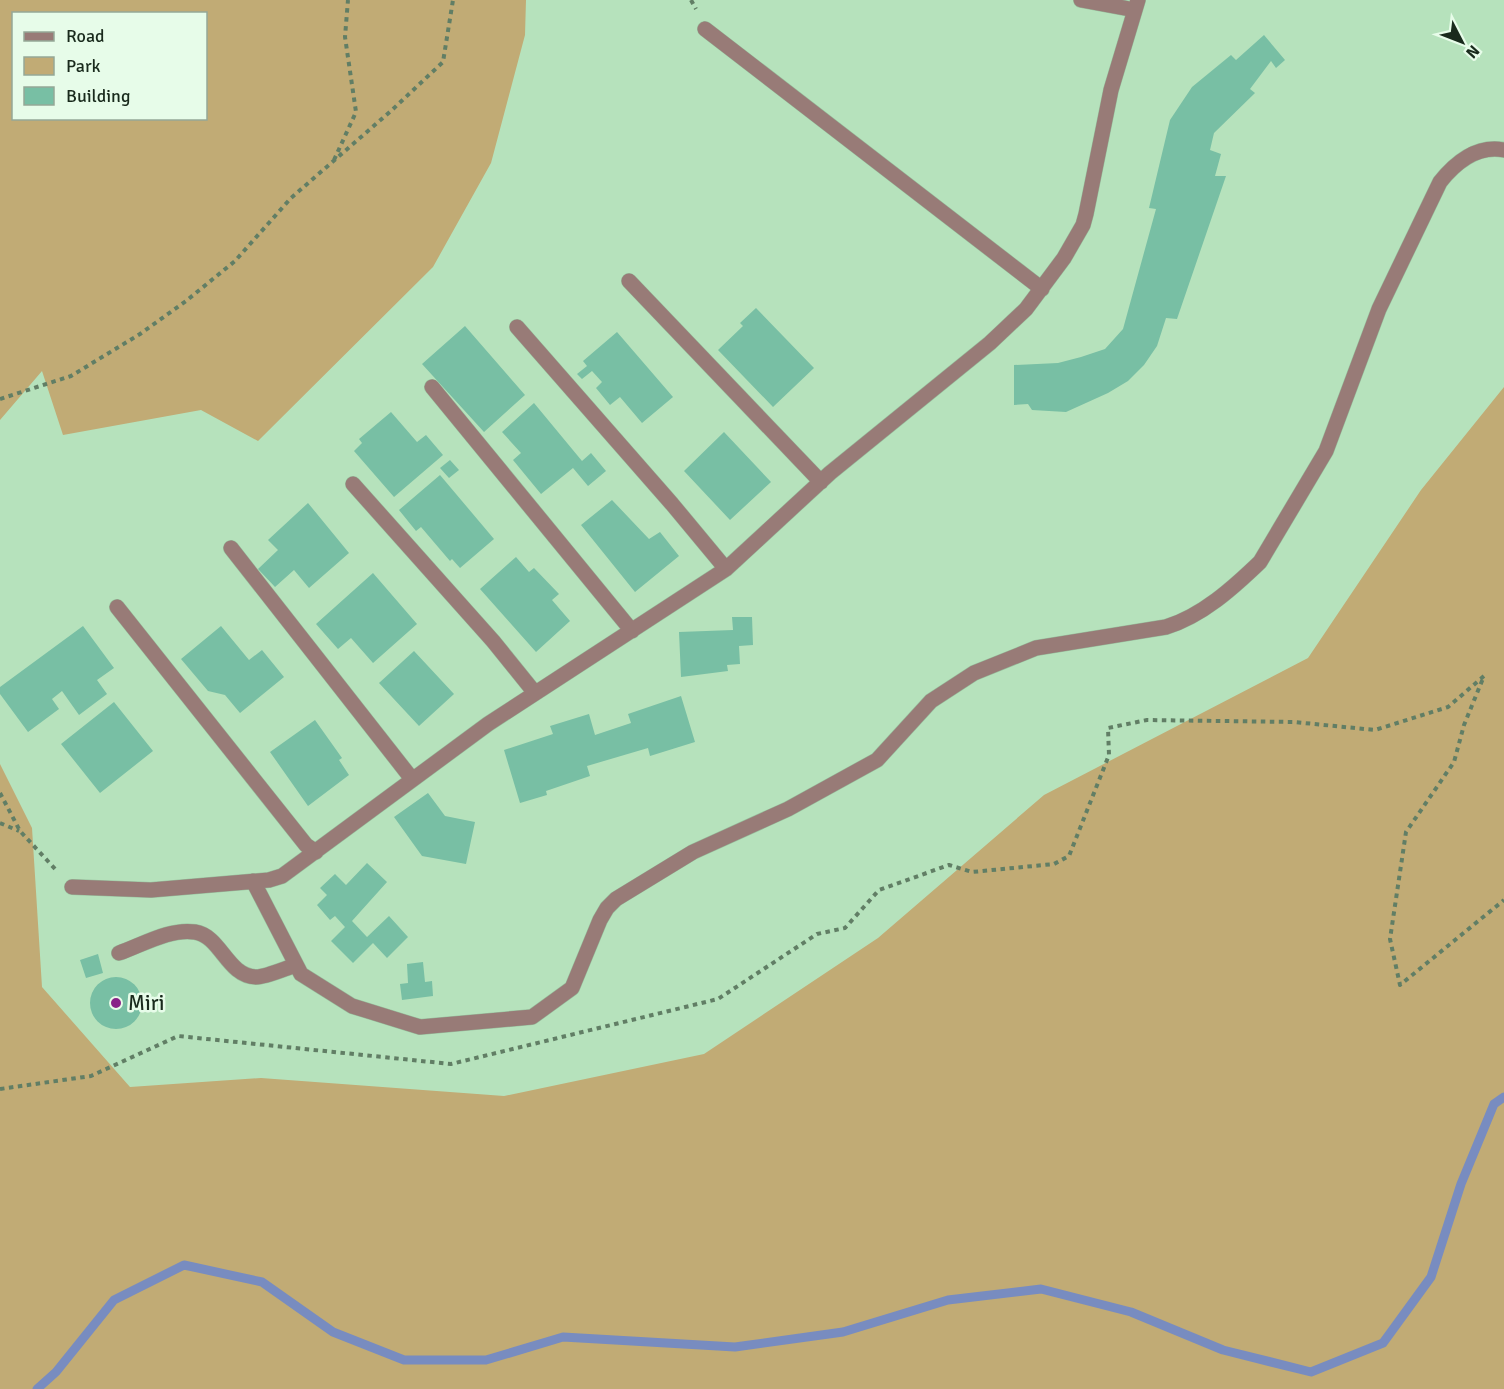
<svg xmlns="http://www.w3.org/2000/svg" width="1504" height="1389" font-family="Signika,sans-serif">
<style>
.green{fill:#c1ab75;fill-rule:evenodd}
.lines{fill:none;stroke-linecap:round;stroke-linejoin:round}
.stream{stroke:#788cc0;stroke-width:9}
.building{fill:#78bfa4}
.minor-casing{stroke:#97bd9c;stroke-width:16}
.path{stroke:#617e65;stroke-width:4;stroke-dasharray:4.5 4.5;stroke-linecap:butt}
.minor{stroke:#987b77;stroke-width:15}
.poi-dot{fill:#882188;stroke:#e7fce9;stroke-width:2}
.labels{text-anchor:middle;stroke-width:5;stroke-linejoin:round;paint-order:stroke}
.poi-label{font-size:21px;fill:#192a1c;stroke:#e7fce9;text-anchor:start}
</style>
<rect width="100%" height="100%" fill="#b6e2bc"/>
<!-- green -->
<path class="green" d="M0,0H526L525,35L491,163L433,267L258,441L201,410L63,435L42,371L0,420ZM14,14H206V118H14Z
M1504,387V1389H0V764L32,828L42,987L130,1087L261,1078L504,1096L704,1054L878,938L1044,795L1308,658L1421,490Z"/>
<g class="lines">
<!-- stream -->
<path class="stream" d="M37,1389L56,1372L114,1300L184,1265L262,1282L333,1332L404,1360H486L563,1337L735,1347L843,1332L948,1300L1041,1289L1131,1312L1223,1350L1311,1372L1383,1343L1431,1277L1461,1184L1494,1104L1504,1097"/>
</g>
<!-- building -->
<path class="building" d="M1264,35L1285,60L1276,68L1271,61L1250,89L1255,93L1214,133L1210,150L1221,154L1215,176H1226L1177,319L1166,318L1157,346L1144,365L1128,381L1108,393L1066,412L1032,410L1028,404L1014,405V365L1058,363L1081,357L1105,349L1123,329L1156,209L1149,208L1170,120L1192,87L1231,55L1236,60Z
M756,308L814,368L773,407L718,350L743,326L740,323Z
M465,326L525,395L484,432L422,364Z
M617,332L673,397L642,423L620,397L610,405L596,388L602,382L592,371L582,379L577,374L587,366L583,361Z
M534,403L582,461L591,453L606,471L588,486L573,468L541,494L513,460L521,453L502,432Z
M391,412L417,442L426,435L443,455L394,497L354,451L362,443L359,439Z
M724,432L771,482L730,520L684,471Z
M450,460L459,470L449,478L440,468Z
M440,475L494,539L460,568L452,559L450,561L421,527L416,531L399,510Z
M612,500L649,539L660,532L679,556L635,592L581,525Z
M308,503L349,553L309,588L294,570L275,587L258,569L278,550L268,540Z
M516,557L529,572L534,568L559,594L552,600L570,621L536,652L480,589Z
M373,573L417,624L373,663L351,638L338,649L316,624Z
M732,617H752L753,645L739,646L740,664L727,665L728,671L681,677L679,632L733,630Z
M83,626L114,668L97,680L107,694L79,715L62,691L52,699L59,709L28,732L0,694V687Z
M221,626L249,660L262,650L284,677L240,713L225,695L208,691L181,659Z
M414,651L454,694L419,726L379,683Z
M681,696L695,742L650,756L648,748L587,766L590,776L546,791L547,795L520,803L504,750L553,734L550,726L589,714L595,735L631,723L628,714Z
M114,702L153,751L100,793L61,744Z
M315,720L342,758L339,760L349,775L308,806L270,752Z
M428,793L445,816L475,822L466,864L422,856L394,817Z
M367,863L387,882L352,921L367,937L389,916L408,937L387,958L373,943L353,963L331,941L345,927L335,916L330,920L317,905L327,895L320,888L335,874L346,885Z
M98,954L103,973L86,978L80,960Z
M423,962L425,982L432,981L433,996L402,1000L400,984L408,983L407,964Z
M90 1003a26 26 0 1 1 52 0a26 26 0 1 1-52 0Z"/>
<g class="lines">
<defs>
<path id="minor" d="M1081,0L1135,10
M705,29L1042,289
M629,281L821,482
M517,327L672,504L726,569
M432,387L632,631
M353,484L493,641L535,693
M231,548L412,779
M117,607L306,845L316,852
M253,881L301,974L352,1006L420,1027L532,1017L572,988L600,920L607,908L616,899L693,852L788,809L877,760L931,701L974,673L1036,648L1166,627C1202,616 1233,588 1260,562L1326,451L1379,309L1440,182C1456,162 1478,145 1504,150
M72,887L151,890L269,880L282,876L488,724L726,569L830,473L990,343L1026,309L1064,258L1083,225L1086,214L1111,90L1138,0
M119,953C142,945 170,928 195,932C221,936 227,976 256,977C266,977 286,968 296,965"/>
</defs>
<!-- minor casing -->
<use href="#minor" class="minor-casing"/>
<!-- path -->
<path class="path" d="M691,0L696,9
M334,160L356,112L345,37L348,0
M0,399L71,376L140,334L186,301L235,261L291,198L392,110L443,62L453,0
M0,793L20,831L57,871
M0,823L19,831
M0,1089L91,1076L178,1036L451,1064L718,999L817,934L845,928L879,890L949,865L972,872L1054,864L1069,856L1109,755L1108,728L1147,720L1294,722L1375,730L1448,707L1484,676L1464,725L1454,762L1406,832L1390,939L1400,985L1504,900"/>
<!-- minor -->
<use href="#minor" class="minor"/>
</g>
<!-- markers -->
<circle class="poi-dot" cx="116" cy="1003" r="6"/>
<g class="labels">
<!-- poi labels -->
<g class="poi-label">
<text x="128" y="1010">Miri</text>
</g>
</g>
<!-- legend -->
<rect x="12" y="12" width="195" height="108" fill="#e7fce9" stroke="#95a897" stroke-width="1.5"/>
<rect x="24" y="32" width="30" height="9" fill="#987b77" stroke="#95a897" stroke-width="1.5"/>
<text x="66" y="42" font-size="18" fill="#192a1c">Road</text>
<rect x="24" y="57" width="30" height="18" fill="#c1ab75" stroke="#95a897" stroke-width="1.5"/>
<text x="66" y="72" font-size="18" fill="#192a1c">Park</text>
<rect x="24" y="87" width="30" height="18" fill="#78bfa4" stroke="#95a897" stroke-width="1.5"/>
<text x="66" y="102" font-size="18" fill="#192a1c">Building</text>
<!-- north arrow -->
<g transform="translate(1462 42) rotate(132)" stroke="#e7fce9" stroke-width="4.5" paint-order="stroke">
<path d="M0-4.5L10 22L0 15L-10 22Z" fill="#192a1c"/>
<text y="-9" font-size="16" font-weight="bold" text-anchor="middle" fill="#192a1c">N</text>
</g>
</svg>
